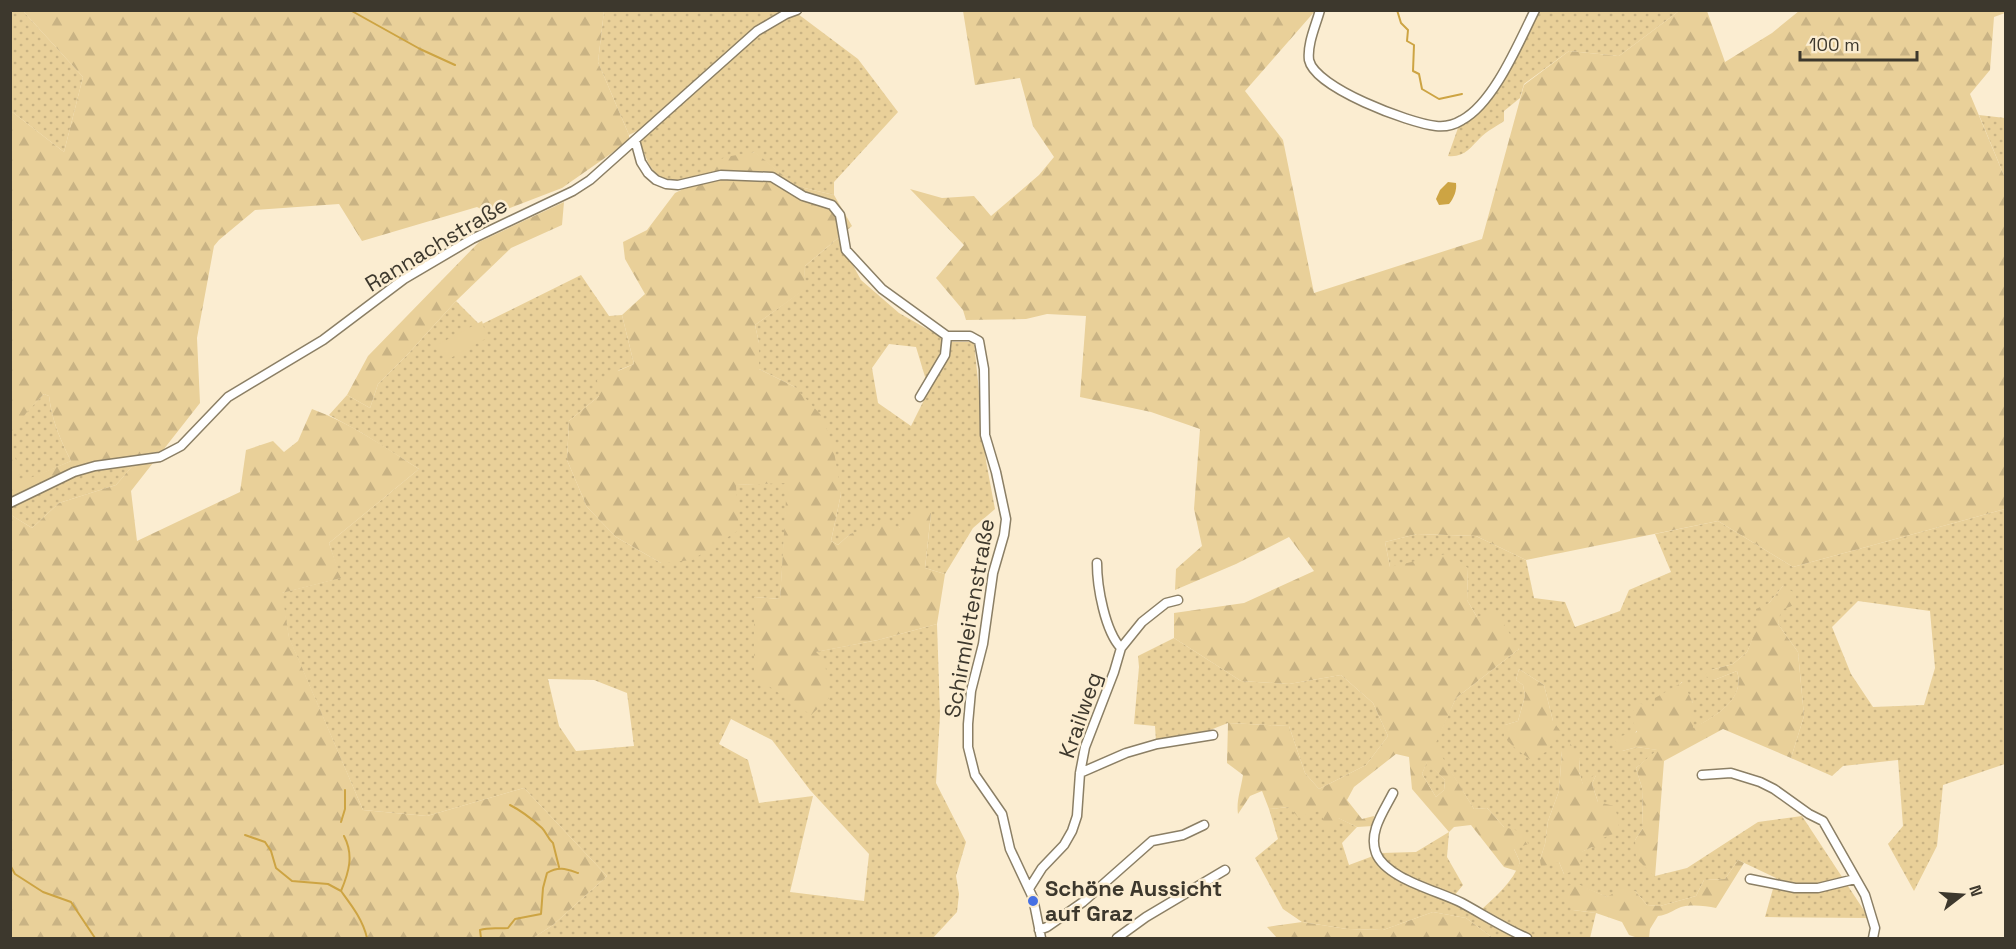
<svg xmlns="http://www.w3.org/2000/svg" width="2016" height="949" font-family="'Space Grotesk',sans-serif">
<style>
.grass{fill:url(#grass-dots);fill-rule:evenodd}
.forest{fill:url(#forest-firs);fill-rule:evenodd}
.pitch{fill:#e9d099}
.water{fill:#cda443}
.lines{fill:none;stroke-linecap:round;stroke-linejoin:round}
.stream{stroke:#cda443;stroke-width:2}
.minor-casing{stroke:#8b7f65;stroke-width:11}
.minor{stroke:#fff;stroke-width:8}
.poi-dot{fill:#4770e3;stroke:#fbedd1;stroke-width:2}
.labels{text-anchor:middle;stroke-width:5;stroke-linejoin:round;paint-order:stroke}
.street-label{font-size:22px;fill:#3d382d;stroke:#fbedd1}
.poi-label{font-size:22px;font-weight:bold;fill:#3d382d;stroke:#fbedd1;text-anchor:start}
</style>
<defs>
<pattern id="grass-dots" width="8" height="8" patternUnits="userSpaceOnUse" patternTransform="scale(1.5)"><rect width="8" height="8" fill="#e9d099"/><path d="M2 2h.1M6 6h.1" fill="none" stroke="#c9b384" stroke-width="1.8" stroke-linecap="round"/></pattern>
<pattern id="forest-firs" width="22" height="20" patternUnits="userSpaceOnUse" patternTransform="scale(1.5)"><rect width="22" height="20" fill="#e9d099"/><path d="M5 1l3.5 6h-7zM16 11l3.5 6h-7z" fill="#c9b384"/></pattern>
</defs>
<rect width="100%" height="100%" fill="#fbedd1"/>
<!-- grass -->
<path class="grass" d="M10,11H23L83,77L64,152L11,111Z
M604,11H794L858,59L898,112L834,182V195L796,186L754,152C731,163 674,198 653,170C645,160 641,143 637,131L629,135L598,62Z
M1538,11H1679L1619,56L1569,51L1524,84L1520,98L1504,111V121C1497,126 1487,131 1480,138C1471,147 1464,158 1448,156L1458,128L1479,113L1491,100Z
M1979,115L2005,118V178Z
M838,238L861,280L899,313L950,342H974L986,461L995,509L973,528L945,574L925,568L931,514L899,528L850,534L838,545L831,541L841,494L795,387L759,369V343L755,325L803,290L805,266ZM889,344L916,347L929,390L911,426L878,403L872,368Z
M581,275L609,316L622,315L634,364L619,370L599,396L569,421L567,460L587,507L616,537L661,563L736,485L788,482L780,599L754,597L815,652L878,640L937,624L940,715L936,783L966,842L956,876L959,894L957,912L933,938H533L553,925L607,876L524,788L427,816L363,810L289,638L281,593L340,578L329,543L419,469L362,433L329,415L347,395L370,408L378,384L408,354L456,301L480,325ZM548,679L594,680L627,693L634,746L576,751L559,726ZM731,719L772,740L810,790L869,854L864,901L790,892L813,796L759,803L748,760L719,744Z
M44,394L49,396C52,421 60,439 71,461L18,484C15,470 7,450 11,436C13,423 35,404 44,394Z
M137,461L116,485L59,503L32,528L11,515L10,494L14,501L74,472Z
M2005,509V764L1943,785L1937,846L1914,891L1888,844L1903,826L1898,760L1843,766L1832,776L1791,758L1804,716L1798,652L1778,624L1783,586L1769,603L1747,652L1733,664L1711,670L1714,680L1737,671C1746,701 1714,716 1693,729V703L1682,682L1654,707L1622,751L1637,747L1658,750L1636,768L1642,788L1643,828L1635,840L1655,876L1687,868L1758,822L1802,816L1869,918L1765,917L1776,878L1738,860L1725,879L1704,880L1696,896L1660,906L1647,905L1635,891L1607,897L1578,885L1573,910L1596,913L1590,938H1493L1466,918L1433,912L1383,930L1347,929L1302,922L1283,909L1255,858L1278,839L1269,809L1289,807L1322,810L1357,827L1342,843L1349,865L1381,853L1416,852L1449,832L1447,857L1463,885L1454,896L1481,910C1496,896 1513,882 1520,862L1504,827L1487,808L1474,809L1434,745L1456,698L1519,649L1477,617L1467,600L1468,568L1390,567L1385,542L1417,534L1476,536L1526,560L1534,598L1565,602L1575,627L1620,611L1629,590L1671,572L1655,534L1718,521L1793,567ZM1858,601L1930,611L1935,668L1924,705L1873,707L1851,674L1832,627ZM1519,669L1544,685L1553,721L1505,725L1518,721L1525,696L1523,685L1516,680ZM1562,751L1580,759L1579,772L1583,785L1596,775L1592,784L1598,802L1592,847L1581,852L1564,874L1559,862L1540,860L1545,844L1548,821L1559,791Z
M1174,638L1241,681L1289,684L1341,675L1373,703L1388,736L1366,765L1319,789L1305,773L1289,726L1228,723L1210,730L1156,741L1155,726L1134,724L1139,667L1138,656Z
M1427,761L1445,780L1444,790L1436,797L1422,774Z"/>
<!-- forest -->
<path class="forest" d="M23,11H604L598,62L629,135V141L562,188L492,215L477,207L362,241L339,204L255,210L219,240L214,246L197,338L200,403L131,491L137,541L240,492L246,450L273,441L284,452L298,441L312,409C351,423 384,447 419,469L329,543L341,578L282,593L289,637L363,810L427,816L524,788L607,876L553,925L533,938H11V515L32,528L59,503L116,485L136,462L95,466L14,501L11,494L10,446L20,469L18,483L71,461C60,439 52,421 49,396L44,394L27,412L11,434V111L64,152L83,77Z
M963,11H1315L1245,91L1283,140L1314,293L1482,239L1524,85L1569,51L1619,56L1679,11H1707L1725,62L1772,33L1799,11H2005V13L1994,17L1990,70L1970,94L2005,178V509L1793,567L1718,521L1526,560L1476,536L1417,534L1385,542L1390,567L1450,553L1468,568L1467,600L1477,617L1496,611L1519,649L1456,698L1435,745L1474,809L1487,808L1504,827L1526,833L1528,844L1514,849L1520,862L1517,871L1504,867L1471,825L1454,827L1449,832L1412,789L1409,757L1396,754L1354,787L1347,800L1362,819L1374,816L1373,826L1357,827L1338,818L1332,835L1325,836L1322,810L1298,817L1289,807L1269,809L1262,791L1250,796L1238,814C1236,801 1241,789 1243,775L1227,763L1228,723L1289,726L1305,773L1319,789L1366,765L1388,736L1373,703L1341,675L1289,684L1241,681L1174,638V613L1244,603L1314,571L1289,537L1236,564L1175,590L1176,569L1202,546L1194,509L1200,429L1151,412L1080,397L1086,316L1047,314L1026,319L966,320L963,310L936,278L964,245L910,189L942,198L974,196L991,216L1039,175L1054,157L1033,126L1020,78L975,85ZM1427,762L1445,780L1444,790L1436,797L1422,774Z
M755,152L796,186L834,195L852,226L805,266L804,290L755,325L759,343V369L795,387L821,415L833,445L841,494L831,541L838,545L850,534L885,523L899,528L918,509L931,513L925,568L945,574L937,624L878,640L816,652L825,661L829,698L811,715L754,676V597L780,599L787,483L736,485L739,530L692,560L661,563L616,537L587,507L567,460L569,421L599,396L597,380L634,364L622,315L645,294L625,259L623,242L647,230L675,193L685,188L703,170L725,157Z
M564,202L562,225L511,248L456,301L408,354L378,384L370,408L347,395L368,356L479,242Z
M1783,586L1795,593L1797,604L1781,610L1778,624L1798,652L1804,716L1791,758L1723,729L1664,761L1655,877L1636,858L1635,840L1643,828L1642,788L1636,768L1657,750L1637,747L1622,751L1613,738L1637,732L1631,716L1637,703L1654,707L1655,698L1683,682L1693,703V728C1714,717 1746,700 1737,671L1714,680L1703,676L1711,670L1733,664L1747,652L1758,625L1756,609L1769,603Z
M1519,669L1544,685L1553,721L1561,732L1546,752L1530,759L1517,750L1504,737L1505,725L1518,721L1525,696L1523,685L1516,680Z
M1570,743L1580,759L1579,772L1583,784L1597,773L1592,784L1598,802L1614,806L1619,820L1618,832L1603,838V850L1592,847L1582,852L1579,870L1564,874L1559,862L1541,867L1540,860L1545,844L1548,821L1559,791L1562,751Z
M1738,860L1744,863L1716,908C1706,906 1692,904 1681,907C1673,910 1668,915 1658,916L1650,929L1649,938H1638L1629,935L1622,922L1596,913L1573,910L1565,897V886L1578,884L1607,897L1624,887L1635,891L1647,905L1660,906L1696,896L1704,880L1725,879Z
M1433,912L1466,918L1493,938H1277L1267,927L1302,922L1347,929L1383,930Z"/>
<!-- pitch -->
<path class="pitch" d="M482,321L487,338L447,360L437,345Z"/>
<!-- water -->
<path class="water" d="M1448,182L1456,183C1457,190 1454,198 1449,204L1439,205L1436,199L1440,190Z"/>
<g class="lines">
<!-- stream -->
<path class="stream" d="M350,10L420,49L455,65
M1397,10L1401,23L1408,30L1407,41L1414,45L1413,71L1419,74L1422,89L1439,99L1462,94
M510,805C522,811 532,819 542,828C547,833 547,838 553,843L559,867
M341,822L345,809V790
M245,835L265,842L271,851L276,868L292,881L328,884L341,891
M344,836C354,855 349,872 341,891C352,906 363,920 367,938
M10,865L15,874L43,892L71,902L95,938
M481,938L480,930C489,927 498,929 508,928L515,919L541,914L543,888L547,873C559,866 566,869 578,873"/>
<defs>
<path id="minor" d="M1320,10C1316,25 1307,44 1309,60C1315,88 1409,123 1436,126C1445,127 1454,125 1462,120C1494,103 1519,42 1535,10
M635,140L641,162L648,173L656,180L666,184L678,185L721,175L772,177L803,196L832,205L840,215L846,250L882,289L947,336H970L979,341L984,369L985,435L996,472L1006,519L1004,535L993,573L983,644L971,691L968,724V747L975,775L1002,814L1010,849L1033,898L1041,938
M920,397L945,355L947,336
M10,503L74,472L95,466L160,457L181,446L228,397L323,340L404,279L472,239L573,191L590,180L757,31L786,14L797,10
M1097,563C1097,587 1105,631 1121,648
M1080,773L1126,753L1157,744L1213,735
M1702,775L1731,773L1760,782L1774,789L1809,814L1823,821L1865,895L1875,928L1873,938
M1393,793C1384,811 1368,832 1376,853C1386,879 1439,891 1462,903C1484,915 1504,928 1527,938
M1750,879L1795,888H1818L1855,879
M1030,887L1042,868L1064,845L1072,831L1077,816L1080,773L1085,747L1114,672L1121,648L1142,622L1166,603L1178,600
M1039,930L1047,927L1083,902L1152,841L1183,835L1204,825
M1117,938L1146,917L1225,870"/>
</defs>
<!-- minor casing -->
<use href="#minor" class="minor-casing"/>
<!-- minor -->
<use href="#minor" class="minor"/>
</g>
<!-- markers -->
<circle class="poi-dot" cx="1033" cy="901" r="6"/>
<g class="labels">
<!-- street labels -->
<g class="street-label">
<text transform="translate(436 244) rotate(-31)" y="8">Rannachstraße</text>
<text transform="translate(969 618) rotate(-80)" y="8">Schirmleitenstraße</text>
<text transform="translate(1080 715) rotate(-71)" y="8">Krailweg</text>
</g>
<!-- poi labels -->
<g class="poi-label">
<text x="1045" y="896">Schöne Aussicht<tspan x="1045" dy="25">auf Graz</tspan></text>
</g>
</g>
<!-- border -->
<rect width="2016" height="949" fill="none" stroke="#3d382d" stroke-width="24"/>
<!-- north arrow -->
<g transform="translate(1962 895) rotate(73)" stroke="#fbedd1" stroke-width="4.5" paint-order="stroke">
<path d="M0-4.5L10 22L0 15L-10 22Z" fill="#3d382d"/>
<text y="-9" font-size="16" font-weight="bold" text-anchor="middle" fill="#3d382d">N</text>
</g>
<!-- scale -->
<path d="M1800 51v9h117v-9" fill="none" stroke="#3d382d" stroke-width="3"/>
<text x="1809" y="51" font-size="18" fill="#3d382d" stroke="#fbedd1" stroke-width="4.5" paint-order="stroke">100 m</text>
</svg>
